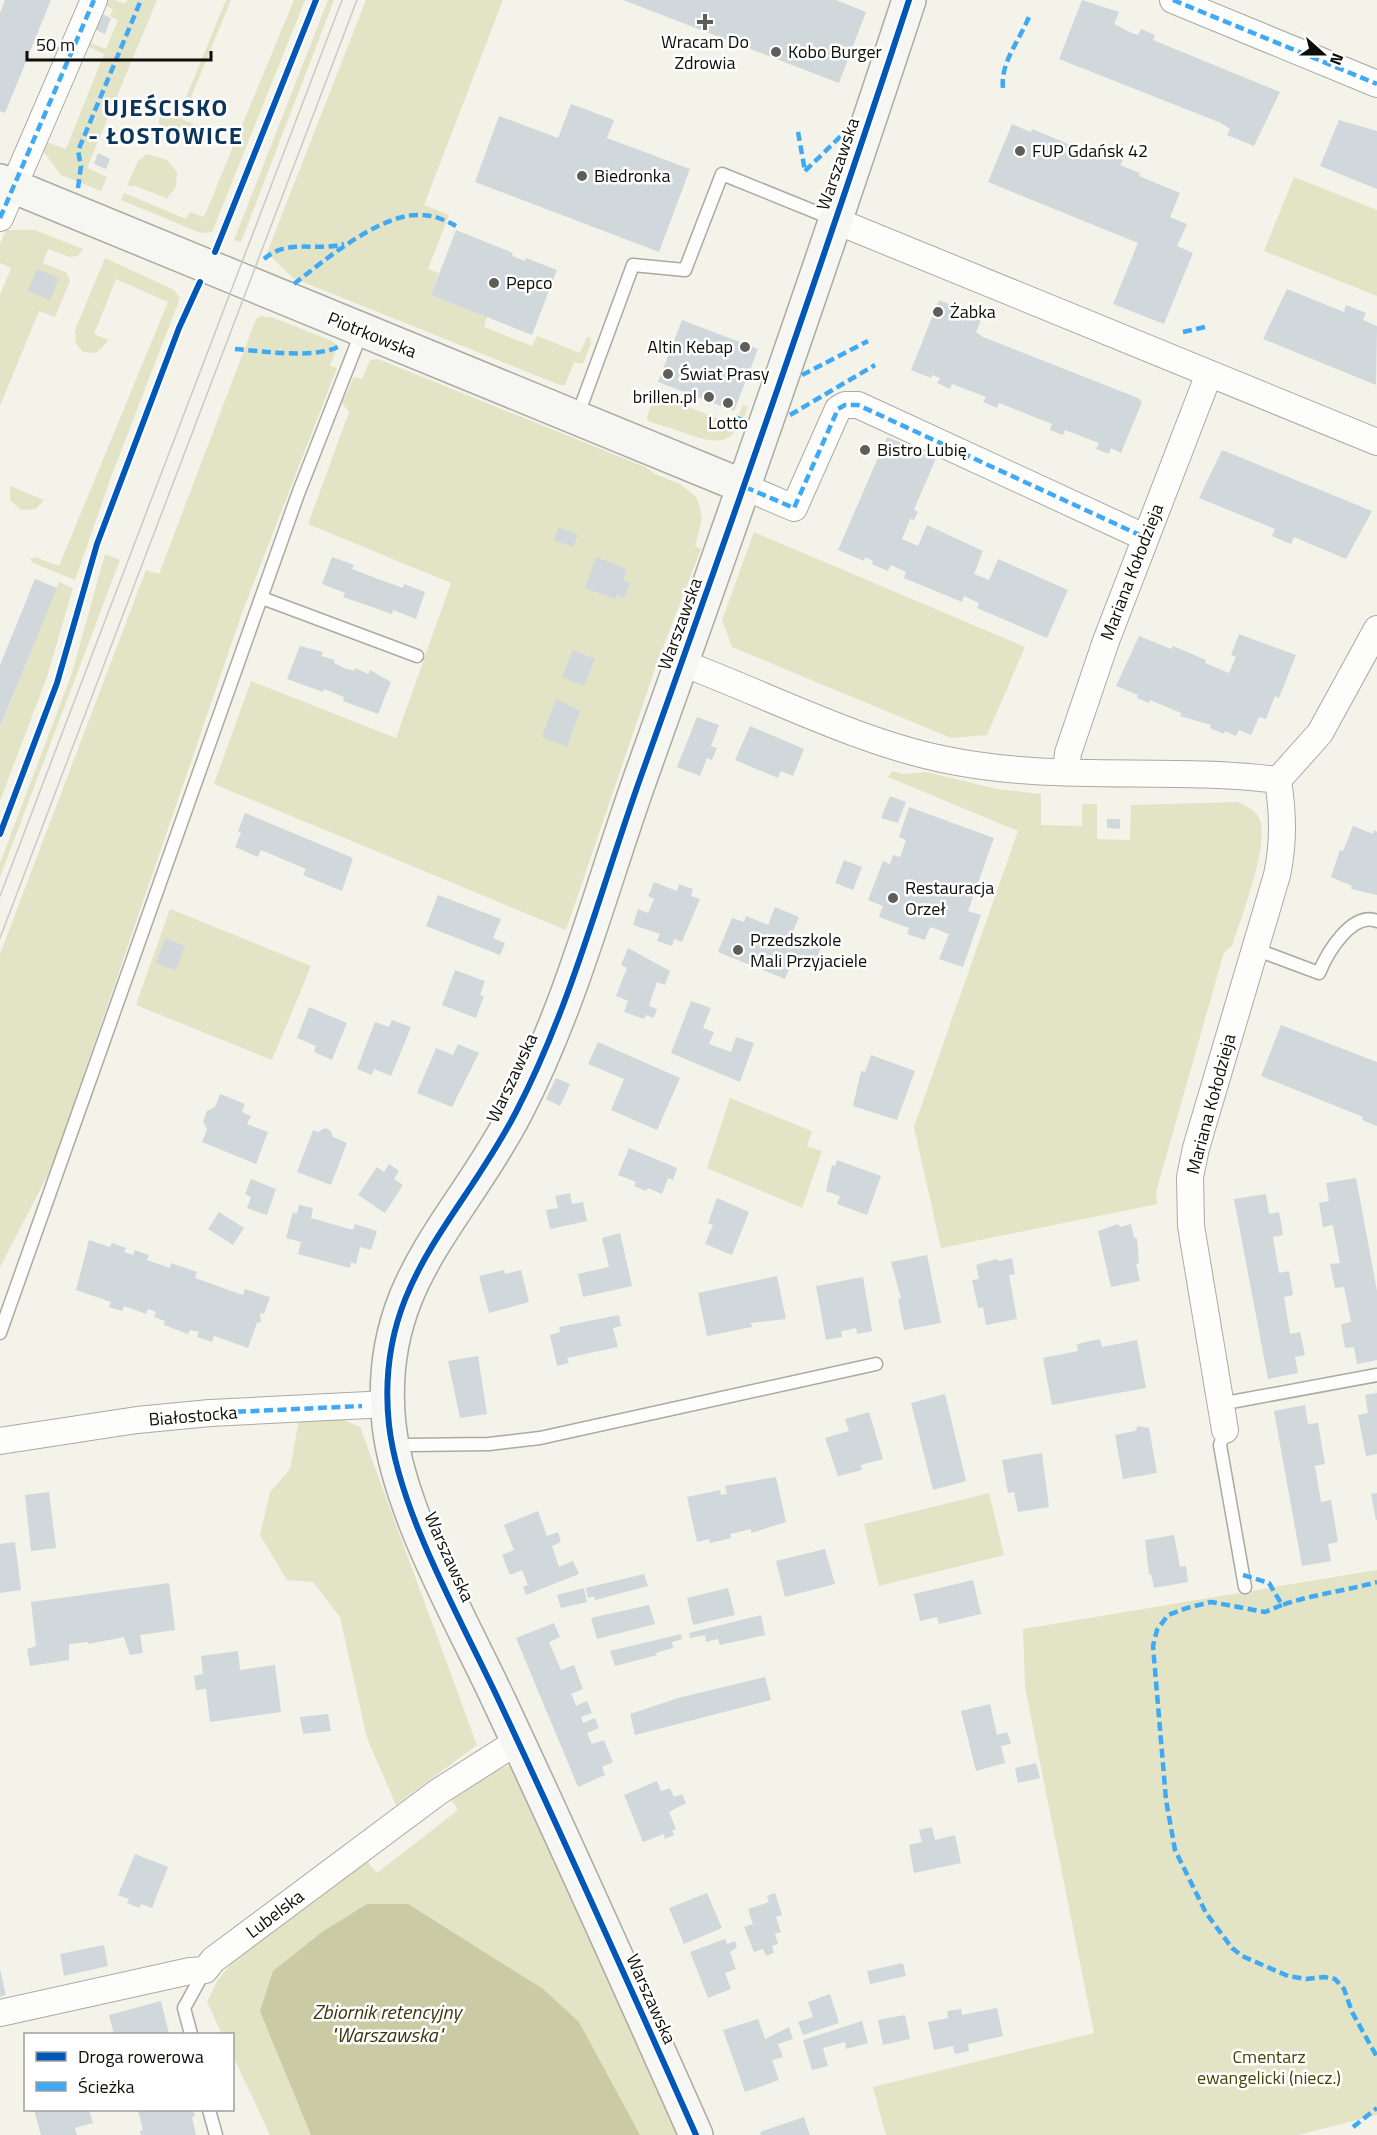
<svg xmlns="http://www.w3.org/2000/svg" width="1377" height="2135" font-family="'Titillium Web',sans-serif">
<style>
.green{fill:#e3e3c6}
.water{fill:#cacaa4}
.building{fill:#d0d8db}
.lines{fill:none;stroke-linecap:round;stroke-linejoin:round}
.lane-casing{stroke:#aaaaa3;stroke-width:15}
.street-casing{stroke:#aaaaa3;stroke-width:28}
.secondary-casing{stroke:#aaaaa3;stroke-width:36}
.lane{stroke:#fdfdfc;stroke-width:12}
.street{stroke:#fdfdfc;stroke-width:26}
.secondary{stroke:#f6f6f2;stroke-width:33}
.tram{stroke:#c9c9c6;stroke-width:1.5}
.quiet{stroke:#3fa9f5;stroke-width:4.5;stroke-dasharray:9 4.5;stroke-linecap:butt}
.cycleway-casing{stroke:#fff;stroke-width:10}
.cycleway{stroke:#0057b8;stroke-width:6}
.poi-dot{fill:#5e5e57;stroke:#fff;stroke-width:2}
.labels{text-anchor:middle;stroke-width:5;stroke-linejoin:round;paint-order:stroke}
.poi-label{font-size:18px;fill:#0e0e08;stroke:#fff;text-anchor:start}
.street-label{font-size:18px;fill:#0e0e08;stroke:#fff}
.park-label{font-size:18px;fill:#474505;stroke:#fff}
.water-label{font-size:20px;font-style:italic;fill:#37360d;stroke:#fff}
.district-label{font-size:24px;font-weight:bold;letter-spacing:1.5px;fill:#0b355a;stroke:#fff}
</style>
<rect width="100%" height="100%" fill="#f3f3ea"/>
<!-- green -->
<path class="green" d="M101,0H115L125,4L127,0H157L87,168L107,177L101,191L61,175L43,151L46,142L66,149L104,54L87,46L84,40L106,49L118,20L110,16L113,9L99,3Z
M226,0H231L182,119L200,127L188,137L172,134L159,124L160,110L178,117Z
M294,0H305L212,232L201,233L121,200L124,193L186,219L190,212L204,217Z
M328,0H334L241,242L234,240Z
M366,0H503L424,205L449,215L428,269L439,273L431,295L487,317L484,327L532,346L537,336L580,353L587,337H590L591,343L583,364L574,362L565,385H560L293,278L267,253Z
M147,154L167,160L177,172L176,187L165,201L166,198L133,185L132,187L127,185L138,161Z
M1294,177L1377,210V296L1264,251Z
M6,230H35L83,249L78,256L70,257L48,249L43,263L67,273L70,281L55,317L39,311L0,406V295L11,268L0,263V244Z
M105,258L174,290L180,298L110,480L75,580L33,563L30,559L35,557L59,566L168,302L116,279L94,334L109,340L96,353L83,352L76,344L75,330Z
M261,316L274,318L332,341L338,346L330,366L337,368L242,613L52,1167L0,1267V954L146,570L159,574L256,319Z
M378,359L645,467L655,474L680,484L696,497L700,507L702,519L695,546L701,549L657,663L566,930L214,784L251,681L396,738L451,583L308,524L349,412L342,403L354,377L362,379L370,360Z
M655,394L735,425L743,405L748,407C732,450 716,444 679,431C669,427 658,425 648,421L647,417Z
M10,486L44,500L36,509L21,510L10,500Z
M754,532L1025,647L987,735L951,738L732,647L722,620Z
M105,554L120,560L0,877V863L72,673Z
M59,582L73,588L47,677L0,801V728Z
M892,771L903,774L926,772L997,789L1041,794V825L1082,826V804H1097V839L1130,840L1131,805L1238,802C1248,807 1258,811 1261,823C1266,854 1242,915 1232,946L1224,952L1156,1192L1157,1204L941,1248L914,1127L1018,831L888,777Z
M170,909L311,966L272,1060L136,1005Z
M730,1098L812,1131L807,1146L822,1151L802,1208L707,1168Z
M339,1418L360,1427L477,1745L396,1805L367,1738L340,1617L313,1582L287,1580L260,1535L270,1492L290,1469L299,1420Z
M989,1493L1004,1555L879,1586L864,1524Z
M1377,1570V2115L1298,2135H886L873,2087L1094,2033L1025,1687L1023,1629Z
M512,1764L680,2135H270L233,2056L232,2034H222L207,2002L217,1981L240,1953L366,1860L377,1873L458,1810L450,1798L472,1782Z"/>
<!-- water -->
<path class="water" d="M367,1904H408L543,1989L579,2022L640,2135H311L260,2011L273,1971L322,1932Z"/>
<!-- building -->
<path class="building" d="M5,0H51L5,113L0,111V13Z
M623,0H836L866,12L839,83Z
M1082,0L1119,12L1114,24L1132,33L1138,35L1141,29L1155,35L1153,40L1280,92L1254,146L1227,135L1230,129L1221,123L1059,59Z
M95,11L111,18L105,34L89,27Z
M571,104L614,120L607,138L690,169L659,252L475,182L499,116L558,138Z
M1339,120L1377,131V189L1320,166Z
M1012,124L1031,132L1032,129L1097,156L1099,151L1123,160L1120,165L1140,173L1139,176L1180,193L1170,217L1187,224L1177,246L1193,253L1164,324L1113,304L1138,243L988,182Z
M98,153L110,159L106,169L94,164Z
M456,230L513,253L512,256L525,261L526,258L557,270L532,335L431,295Z
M37,269L59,278L50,300L28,291Z
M1287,289L1344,312L1346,305L1366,313L1363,320L1377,326L1376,385L1263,339Z
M939,300L982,318L976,332L983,337L1138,398L1142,402L1121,453L1111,448L1109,454L1096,449L1099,443L1065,430L1063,435L1050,430L1052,424L999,403L997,408L983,402L986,397L952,384L950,389L937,383L940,378L932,375L931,378L911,370Z
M682,320L758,349L734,411L658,382Z
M887,437L912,447L911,449L936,458L914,510L918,512L914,520L910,519L902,539L918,546L927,525L983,551L974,574L989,580L998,559L1068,590L1047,638L977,608L979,603L964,596L962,602L904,578L906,572L891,565L888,571L872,564L873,561L865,557L864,561L838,550Z
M1222,450L1372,511L1346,559L1294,537L1291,544L1272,536L1275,529L1199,498Z
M559,527L578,535L573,547L554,540Z
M332,557L354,565L352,569L378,579L403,588L404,584L425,592L416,619L393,610L392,614L343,597L345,593L322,584Z
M596,557L627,569L623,580L630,583L624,598L617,595L615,599L585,588Z
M35,579L57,588L0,727V665Z
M1239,634L1296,655L1279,698L1275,696L1266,719L1259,717L1251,735L1239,730L1236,736L1225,731L1224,734L1210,728L1211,725L1180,716L1181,713L1150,700L1149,703L1137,698L1138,695L1116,686L1139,636L1171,649L1173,646L1206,660L1205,663L1229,673L1236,657L1231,655Z
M300,646L323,652L321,656L335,660L334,663L344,668L354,671L355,668L368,674L370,670L391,682L378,714L343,701L344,697L324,689L323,692L287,679Z
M573,650L595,659L584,686L562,677Z
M556,699L580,711L567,747L542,737Z
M697,717L719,725L711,746L717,748L712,760L707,758L700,776L677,767Z
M750,726L804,749L793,776L781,771L778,778L735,760Z
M890,796L906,802L898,823L881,818Z
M909,807L994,838L968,911L981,915L963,967L939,959L949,934L930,927L925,940L907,934L909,928L879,917L883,906L868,900L883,861L890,864L893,855L900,857L906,840L899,837Z
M245,813L353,858L342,891L303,875L306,869L261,850L258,857L235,847L241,833L238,831Z
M1107,819H1120V829L1107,828Z
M1353,826L1373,834L1374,830L1377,832V895L1351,889L1352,886L1331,877L1340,850L1343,851Z
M844,860L862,867L853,890L835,883Z
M654,882L677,891L679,884L693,889L691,896L700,899L682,942L674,939L672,946L657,941L660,934L633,925L638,909L648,913L654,899L648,896Z
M438,895L501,919L493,938L505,943L500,955L426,926Z
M775,907L799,917L791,936L821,947L813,967L793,959L785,979L718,952L732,918L744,922L746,916L768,925Z
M165,938L185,946L176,970L156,963Z
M628,948L670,971L665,985L657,982L651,999L649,1006L657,1009L654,1018L646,1015L644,1019L624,1012L628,1001L616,996L627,968L621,965Z
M455,970L485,981L480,995L484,996L476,1018L442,1005Z
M691,1001L711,1008L703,1028L714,1032L709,1044L731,1052L736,1037L754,1043L740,1082L671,1053Z
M309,1007L347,1023L332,1060L314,1052L316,1046L297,1038Z
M392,1020L411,1027L391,1076L374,1069L372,1075L357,1069L375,1022L389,1027Z
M1281,1025L1377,1062V1126L1362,1120L1363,1117L1261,1076Z
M598,1042L680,1078L657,1130L611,1110L624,1079L588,1064Z
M458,1044L479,1053L452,1107L417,1093L436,1048L453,1055Z
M871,1055L915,1071L897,1120L853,1106L861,1071L865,1072Z
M556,1078L570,1084L560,1106L546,1099Z
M220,1094L245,1104L242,1112L251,1116L247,1124L268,1132L256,1164L202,1142L207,1129L203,1121L207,1111L215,1107Z
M325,1128L331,1131L333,1137L347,1143L331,1185L297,1172L313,1130L318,1132Z
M629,1148L677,1168L673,1180L668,1178L662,1194L648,1188L646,1191L634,1186L636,1182L618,1175Z
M837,1160L881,1176L867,1215L837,1204L840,1196L826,1191L832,1165L835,1166Z
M389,1164L399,1171L394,1179L403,1185L385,1213L358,1195L377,1167L384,1172Z
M1356,1178L1377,1291V1360L1357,1364L1354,1347L1345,1348L1341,1324L1351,1322L1344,1287L1335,1288L1330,1264L1340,1263L1338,1253L1333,1225L1323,1227L1319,1203L1329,1201L1326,1183Z
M251,1179L276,1189L267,1215L247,1208L251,1197L245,1194Z
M570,1193L572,1204L583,1202L587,1221L550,1229L546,1210L558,1208L555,1196Z
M1266,1194L1269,1214L1279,1212L1281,1222L1283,1235L1273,1237L1279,1273L1289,1271L1293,1295L1284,1297L1290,1334L1300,1332L1305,1355L1295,1357L1298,1373L1268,1379L1234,1199Z
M717,1198L749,1212L732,1255L705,1244L713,1225L708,1223Z
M299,1205L313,1208L311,1218L353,1230L355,1224L377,1231L371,1250L360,1247L356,1264L351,1262L350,1268L298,1254L301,1242L286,1238L293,1212L297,1214Z
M219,1212L244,1228L233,1245L208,1229Z
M1118,1224L1120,1227L1131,1224L1134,1238H1137L1139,1263L1136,1264L1140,1281L1111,1287L1098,1231Z
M620,1233L632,1286L583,1297L578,1274L609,1267L602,1238Z
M89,1240L110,1247L112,1243L126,1248L124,1252L133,1255L135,1250L149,1255L147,1260L170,1268L171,1263L197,1272L195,1278L243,1295L245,1289L270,1297L264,1314L260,1313L261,1322L257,1323L248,1348L214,1336L212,1342L197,1337L199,1332L190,1330L188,1334L164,1325L165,1321L154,1317L156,1312L148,1309L146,1314L124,1306L122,1311L109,1307L111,1302L76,1290Z
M927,1255L941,1323L904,1330L898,1299L901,1298L891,1262Z
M1012,1258L1015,1274L1009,1275L1017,1319L986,1325L983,1307L978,1308L972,1280L979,1279L976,1265L996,1259L999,1261Z
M504,1270L505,1274L521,1270L529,1302L489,1313L479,1276Z
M777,1276L786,1319L751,1323L752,1327L707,1336L698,1293Z
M863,1277L872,1331L857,1334L856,1328L847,1330L841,1331L842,1337L826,1340L816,1286Z
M619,1315L621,1326L613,1328L618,1347L567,1358L569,1363L557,1366L550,1335L560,1332L559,1327Z
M1100,1339L1102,1347L1137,1340L1146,1388L1052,1405L1043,1358L1078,1351L1077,1344Z
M478,1356L487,1414L460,1418L448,1361Z
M1377,1393V1454L1366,1456L1358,1415L1368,1413L1365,1395Z
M945,1394L966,1481L933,1490L911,1403Z
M1305,1405L1308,1424L1318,1423L1325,1464L1315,1466L1321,1502L1331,1500L1338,1542L1328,1544L1331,1561L1302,1566L1274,1411Z
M869,1412L883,1459L861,1465L862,1470L838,1476L825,1438L849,1431L845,1419Z
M1138,1426L1149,1428L1157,1473L1123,1479L1115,1435L1135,1431Z
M1042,1453L1049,1507L1018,1512L1014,1492L1008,1493L1002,1460Z
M776,1477L786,1522L751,1533V1529L730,1534L731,1538L710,1543L709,1539L697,1542L687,1497L720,1490L721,1495L727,1494L725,1486Z
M49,1492L56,1548L31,1551L25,1495Z
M1377,1493V1520H1376L1371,1494Z
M538,1511L547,1536L558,1532L561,1542L552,1546L559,1567L573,1561L579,1574L526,1595L523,1587L528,1585L522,1570L510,1575L502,1555L514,1550L504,1525Z
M1174,1535L1180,1567L1186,1566L1188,1582L1154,1588L1151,1574L1149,1575L1145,1540Z
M15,1542L21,1590L0,1593V1544Z
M825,1549L835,1584L785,1597L776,1561Z
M644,1574L648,1586L595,1600L594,1596L588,1598L586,1588Z
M973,1580L981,1614L939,1624L937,1617L920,1621L914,1594Z
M169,1583L175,1630L140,1635L143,1653L130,1655L124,1637L88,1644V1642L69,1644V1660L30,1666L27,1649L36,1646L31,1602Z
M584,1588L587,1602L561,1608L557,1595Z
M728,1588L735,1615L693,1625L687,1598Z
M649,1605L655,1624L597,1639L591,1618Z
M761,1615L765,1635L720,1645L718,1639L706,1642L705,1635L690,1638L689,1633Z
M554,1623L560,1637L549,1642L561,1670L574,1665L583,1689L571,1694L574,1700L576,1706L587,1701L592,1713L581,1717L583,1723L595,1718L599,1728L587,1733L592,1744L604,1740L613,1762L602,1767L605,1775L578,1787L516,1638Z
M681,1634L682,1639L672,1642L673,1648L656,1653L657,1655L615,1666L610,1651Z
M238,1651L240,1670L275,1665L281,1712L210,1722L206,1689L196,1690L194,1676L203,1674L201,1656Z
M765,1677L771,1700L635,1735L630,1714L678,1698Z
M990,1704L997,1735L1007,1732L1011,1744L1001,1746L1005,1763L976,1771L961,1711Z
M328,1714L331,1731L303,1734L300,1717Z
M1036,1763L1040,1778L1018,1783L1015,1768Z
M657,1781L661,1791L670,1788L674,1797L682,1794L686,1803L669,1812L676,1829L672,1831L674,1835L665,1839L664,1834L643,1842L624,1795Z
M932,1827L935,1840L955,1835L961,1863L914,1873L909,1845L922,1842L919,1830Z
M135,1854L168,1867L152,1908L141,1904L140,1908L127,1903L129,1899L118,1895Z
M707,1893L722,1928L684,1944L669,1908Z
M775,1893L782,1915L776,1917L781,1932L775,1934L778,1944L772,1946L774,1953L766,1956L763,1949L754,1952L744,1927L753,1924L748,1909L769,1902L767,1896Z
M725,1939L727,1944L735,1941L737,1947L730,1952L736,1969L725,1973L731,1989L708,1998L690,1952Z
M104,1945L108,1966L64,1976L60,1954Z
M903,1963L906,1976L870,1984L867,1971Z
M0,1969L6,1995L0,1997Z
M830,1994L839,2023L803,2035L798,2022L813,2017L808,2002Z
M161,2001L169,2034H114L109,2015Z
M997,2008L1003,2036L968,2044L969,2051L955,2054L953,2046L934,2050L928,2022L948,2018L947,2011L961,2009L962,2015Z
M905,2015L910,2039L883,2045L878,2020Z
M758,2019L765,2039L789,2027L793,2039L778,2044L783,2057L772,2060L779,2080L745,2092L723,2030Z
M862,2021L868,2043L846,2049L845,2042L823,2048L828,2066L812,2070L803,2040Z
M34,2110H89L93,2123L75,2128L77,2135H41Z
M138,2110H193L195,2116L192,2117L196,2135H141L140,2131L143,2130Z
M804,2117L810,2135H761L760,2132Z"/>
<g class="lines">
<defs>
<path id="lane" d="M577,417L633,265L685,270L722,174L833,219
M262,598L417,656
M1255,949L1319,973C1327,953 1352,911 1377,921
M0,1333L298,494L362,331
M1220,1404L1377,1375
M1225,1430L1220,1445L1245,1587
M394,1448L409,1445L489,1444L540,1438L876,1364
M191,2034L184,2008L205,1970
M209,2110L216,2135"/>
<path id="street" d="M1173,0L1377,84
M0,218L94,0
M834,220L1377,442
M745,487L794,508L838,409L845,405H858L1144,537
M682,663C765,694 856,741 942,759C1052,783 1166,766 1278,780
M1066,772L1068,753L1106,641L1209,374
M1278,780L1320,733L1377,629
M1225,1430L1191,1226L1190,1177L1196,1148L1277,875C1284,842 1283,813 1278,780
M0,1441L137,1420L210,1413L388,1404
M0,2013L190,1971L205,1970L213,1960L438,1792L518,1741"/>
<path id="secondary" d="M0,181L745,487
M696,2135C632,1991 567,1846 500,1703C462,1621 399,1513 389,1425C374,1285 458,1224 516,1112C573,1002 603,880 645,765C736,511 825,256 909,0"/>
</defs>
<!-- lane casing -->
<use href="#lane" class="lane-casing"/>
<!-- street casing -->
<use href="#street" class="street-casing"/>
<!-- secondary casing -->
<use href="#secondary" class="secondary-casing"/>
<!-- lane -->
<use href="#lane" class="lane"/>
<!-- street -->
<use href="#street" class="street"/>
<!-- secondary -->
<use href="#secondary" class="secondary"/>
<!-- tram -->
<path class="tram" d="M0,896L342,0
M0,938L357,0"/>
<!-- quiet -->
<path class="quiet" d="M1173,0L1377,84
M1003,88C1000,62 1021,39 1030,14
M798,132L805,171
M805,171L843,134
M78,188L81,166L78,151L141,0
M0,218L94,0
M264,259C288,238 316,252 344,244
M294,284C323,261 378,216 416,215C431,214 443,219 456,226
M1183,332L1205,327
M235,349C262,351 318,360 341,345
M802,375L868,341
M790,415L875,365
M735,417L747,422
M745,487L794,508L838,409L845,405H858L1144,537
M210,1413L362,1406
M1243,1575L1269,1583L1282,1605C1314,1594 1345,1591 1377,1582
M1282,1605L1265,1612L1211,1602L1187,1608L1168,1615L1157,1630L1153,1646L1166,1800L1175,1850L1206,1913L1232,1948L1242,1956L1288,1976L1306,1979L1324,1977L1335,1979L1344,1989L1352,2012L1377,2057
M1353,2127L1377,2108"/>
<defs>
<path id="cycleway" d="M215,252L316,0
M0,834L57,683L97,544L179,328L200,282
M696,2135C632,1991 567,1846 500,1703C462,1621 399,1513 389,1425C374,1285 458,1224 516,1112C573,1002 603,880 645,765C736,511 825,256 909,0"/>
</defs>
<!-- cycleway casing -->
<use href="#cycleway" class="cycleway-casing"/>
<!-- cycleway -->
<use href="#cycleway" class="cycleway"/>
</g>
<!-- markers -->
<g class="poi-dot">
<path d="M702 13h6v6h6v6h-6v6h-6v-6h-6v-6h6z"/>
<circle cx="776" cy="52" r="6"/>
<circle cx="1020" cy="151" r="6"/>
<circle cx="582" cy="176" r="6"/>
<circle cx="494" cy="283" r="6"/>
<circle cx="938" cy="312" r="6"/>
<circle cx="745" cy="347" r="6"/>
<circle cx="668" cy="374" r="6"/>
<circle cx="709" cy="397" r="6"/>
<circle cx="728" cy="403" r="6"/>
<circle cx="865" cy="450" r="6"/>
<circle cx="893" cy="898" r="6"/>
<circle cx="738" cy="950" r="6"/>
</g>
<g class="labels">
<!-- poi labels -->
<g class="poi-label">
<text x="705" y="48" text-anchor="middle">Wracam Do<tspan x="705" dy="21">Zdrowia</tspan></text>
<text x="788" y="58">Kobo Burger</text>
<text x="1032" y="157">FUP Gdańsk 42</text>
<text x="594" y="182">Biedronka</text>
<text x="506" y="289">Pepco</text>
<text x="950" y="318">Żabka</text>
<text x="733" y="353" text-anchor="end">Altin Kebap</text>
<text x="680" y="380">Świat Prasy</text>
<text x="697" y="403" text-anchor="end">brillen.pl</text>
<text x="728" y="429" text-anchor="middle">Lotto</text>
<text x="877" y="456">Bistro Lubię</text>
<text x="905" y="894">Restauracja<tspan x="905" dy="21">Orzeł</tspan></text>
<text x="750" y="946">Przedszkole<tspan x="750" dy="21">Mali Przyjaciele</tspan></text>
</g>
<!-- street labels -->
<g class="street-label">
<text transform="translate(838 164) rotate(-71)" y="6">Warszawska</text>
<text transform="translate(372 335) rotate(22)" y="6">Piotrkowska</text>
<text transform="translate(1132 572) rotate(-69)" y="6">Mariana Kołodzieja</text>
<text transform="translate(680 624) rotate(-70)" y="6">Warszawska</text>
<text transform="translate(512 1078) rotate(-65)" y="6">Warszawska</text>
<text transform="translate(1211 1104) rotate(-75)" y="6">Mariana Kołodzieja</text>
<text transform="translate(193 1416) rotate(-5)" y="6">Białostocka</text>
<text transform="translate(449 1557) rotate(66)" y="6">Warszawska</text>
<text transform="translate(275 1914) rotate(-37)" y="6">Lubelska</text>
<text transform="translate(651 1999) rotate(66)" y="6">Warszawska</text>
</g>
<!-- park labels -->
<g class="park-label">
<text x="1269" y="2063">Cmentarz<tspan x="1269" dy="21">ewangelicki (niecz.)</tspan></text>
</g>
<!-- water labels -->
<g class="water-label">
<text x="387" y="2019">Zbiornik retencyjny<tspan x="387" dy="23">"Warszawska"</tspan></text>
</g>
<!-- district labels -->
<g class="district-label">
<text x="166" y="116">UJEŚCISKO<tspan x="166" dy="28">- ŁOSTOWICE</tspan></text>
</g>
</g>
<!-- legend -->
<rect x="24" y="2033" width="210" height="78" fill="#ffffff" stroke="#9f9f9c" stroke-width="1.5"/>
<rect x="36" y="2052" width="30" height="9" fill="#0057b8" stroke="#9f9f9c" stroke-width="1.5"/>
<text x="78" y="2063" font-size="18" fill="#0e0e08">Droga rowerowa</text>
<rect x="36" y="2082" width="30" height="9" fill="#3fa9f5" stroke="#9f9f9c" stroke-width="1.5"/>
<text x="78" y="2093" font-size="18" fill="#0e0e08">Ścieżka</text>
<!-- north arrow -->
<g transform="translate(1323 54) rotate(111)" stroke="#ffffff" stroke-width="4.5" paint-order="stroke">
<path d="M0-4.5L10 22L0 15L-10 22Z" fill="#0e0e08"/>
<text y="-9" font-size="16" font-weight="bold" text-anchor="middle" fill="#0e0e08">N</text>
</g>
<!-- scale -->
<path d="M27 51v9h184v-9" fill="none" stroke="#0e0e08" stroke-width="3"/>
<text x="36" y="51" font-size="18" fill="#0e0e08" stroke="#ffffff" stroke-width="4.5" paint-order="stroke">50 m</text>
</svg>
